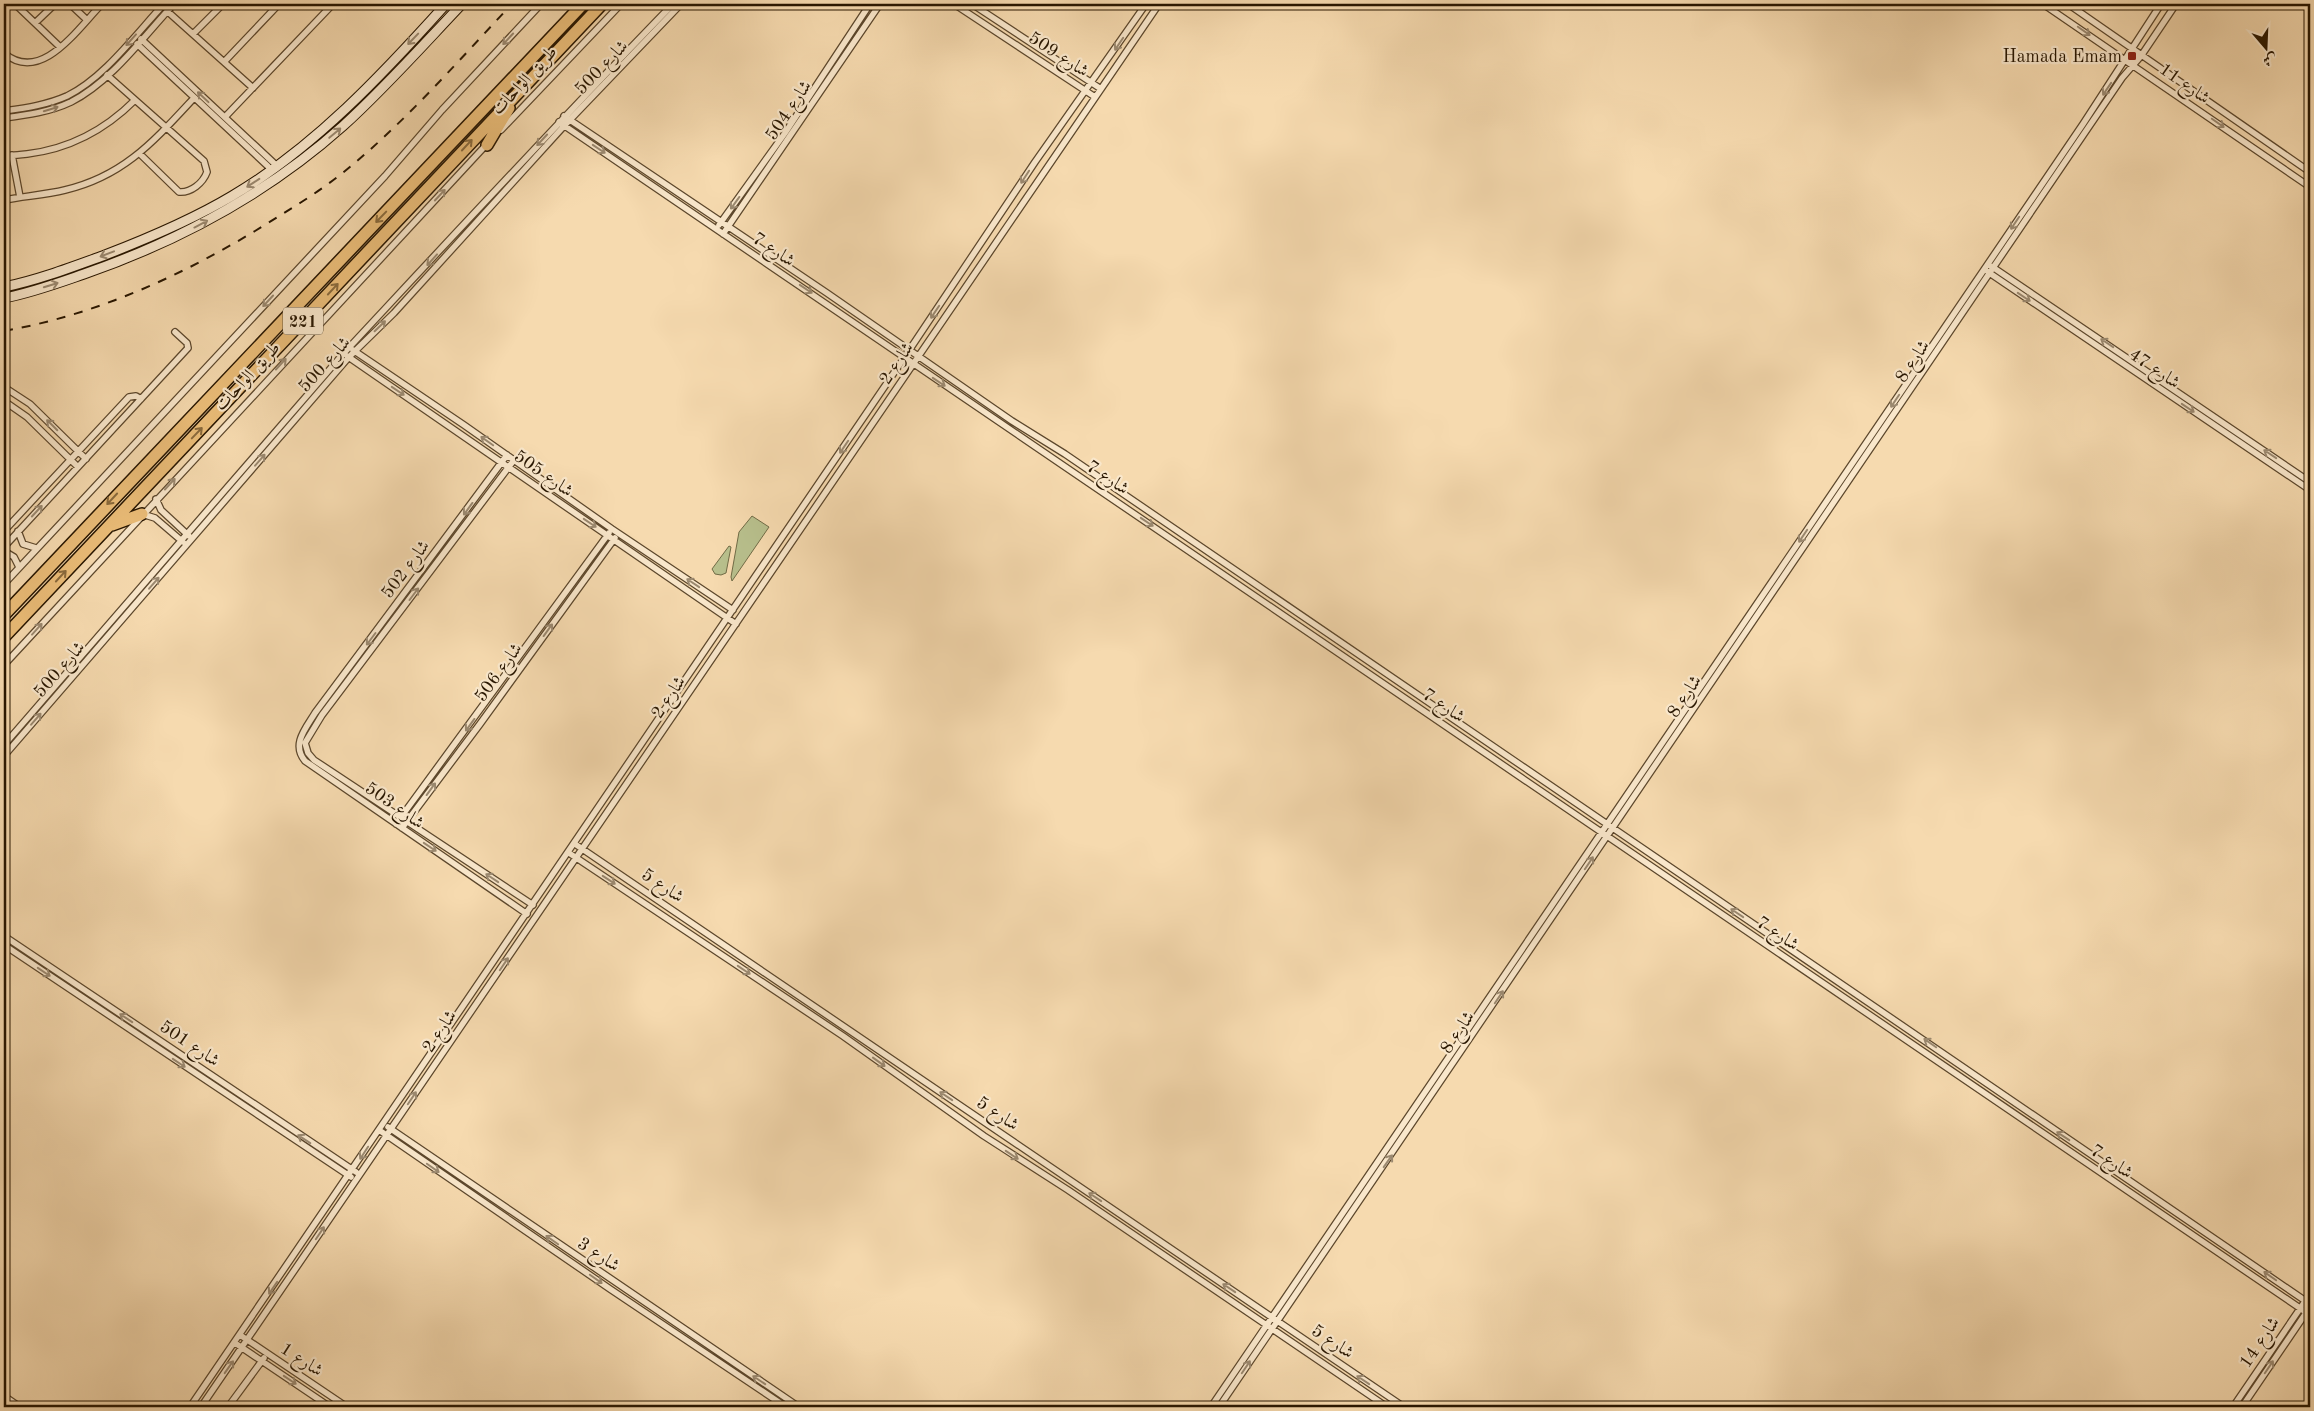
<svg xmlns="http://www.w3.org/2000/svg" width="2314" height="1411" font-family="'Old Standard TT',Amiri,serif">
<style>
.green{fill:#b8c08d;stroke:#706b46}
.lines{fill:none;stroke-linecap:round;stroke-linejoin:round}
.street-casing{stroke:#5c472c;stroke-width:8}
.secondary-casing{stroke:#281600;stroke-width:11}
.highway-casing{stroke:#281600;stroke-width:14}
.street{stroke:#f9e7cb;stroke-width:5.5}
.secondary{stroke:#f9e7cb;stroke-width:9}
.highway{stroke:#ebbd78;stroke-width:11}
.rail{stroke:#281600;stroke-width:2;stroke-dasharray:9 9;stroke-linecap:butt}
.oneway{stroke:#9b8970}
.oneway2{stroke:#8a6a3c}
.poi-dot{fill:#8f2418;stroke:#f9e7cb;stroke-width:2}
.labels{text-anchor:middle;stroke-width:4.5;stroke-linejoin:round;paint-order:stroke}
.shield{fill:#f9e7cb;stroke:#67553d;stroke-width:1}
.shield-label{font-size:16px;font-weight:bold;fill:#281600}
.street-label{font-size:18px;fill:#281600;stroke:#f9e7cb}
.poi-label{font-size:18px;fill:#281600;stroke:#f9e7cb;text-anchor:end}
</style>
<rect width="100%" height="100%" fill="#f6daaf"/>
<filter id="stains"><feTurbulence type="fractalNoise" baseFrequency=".004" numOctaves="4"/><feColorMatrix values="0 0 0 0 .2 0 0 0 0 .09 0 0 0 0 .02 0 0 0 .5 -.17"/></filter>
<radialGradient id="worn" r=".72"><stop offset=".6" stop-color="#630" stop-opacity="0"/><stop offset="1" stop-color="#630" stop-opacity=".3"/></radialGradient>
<!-- green -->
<path class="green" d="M752,516L769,527L732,581L731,577L739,532Z
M729,546L731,547L726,573L721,575L715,574L712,569Z"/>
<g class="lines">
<defs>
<path id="street" d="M15,4L60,47
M70,4L87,20
M954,4L1095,97
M972,4L1101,89
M2043,4L2310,187
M2068,4L2310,172
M167,11L253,88
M35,23L55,4
M193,34L223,4
M141,39L277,166
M137,44L272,170
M4,53C41,85 78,28 102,4
M224,62L279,4
M107,75L204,161L207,172C203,183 191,193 179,192L140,154
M4,111C25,108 47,105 67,96C104,78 136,34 164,4
M564,116L827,293L1012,421L1065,454L2310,1304
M225,117L333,4
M4,118C27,115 50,112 71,102C112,81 143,37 174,4
M559,122L2310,1315
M501,130L621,4
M4,155C11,156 19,155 27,154C69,149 105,130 135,100
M12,155L20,197
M4,200C24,196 45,195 65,190C124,176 154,141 194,98
M719,225L785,133L870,4
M723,234L880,4
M1991,266L2310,482
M1988,272L2310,490
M353,350L464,425L612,529L733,610
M347,356L736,624
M4,387L30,404L86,459
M4,401L27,417L78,467
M507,455L315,713C306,728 291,744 305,761L527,914
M514,460L322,715L305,743L308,753L314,760L533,905
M156,499L161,510L189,536
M142,514L155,518L183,542
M4,531L129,397L136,396L141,399
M18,531L23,544L36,548
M4,547L188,348L187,343L175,332
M4,551L14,557L19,567
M4,584L385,176L442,110L541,4
M4,665L487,144
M4,745L343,354C452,237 561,119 673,4
M4,756L349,357L394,313L564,126L681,4
M396,824L609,533
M402,828L480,724L615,538
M575,844L1404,1407
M569,853L843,1036L984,1136L1068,1190L1387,1407
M4,936L356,1172
M4,945L351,1177
M388,1127L799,1407
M379,1130L610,1289L786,1407
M240,1335L347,1407
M235,1343L330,1407
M4,1396L20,1407
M190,1407L904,358L1035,162L1146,4
M201,1407L1159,4
M228,1407L264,1358
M1211,1407L2083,124L2161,4
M1219,1407L2122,78L2141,56L2176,4
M2233,1407L2310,1294
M2242,1407L2310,1307"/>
<path id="secondary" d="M4,287C38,280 72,267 105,255C149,238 192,220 232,196C314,148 383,74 446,4
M4,298C31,293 58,283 84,274C179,241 268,193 343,126C385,88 423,45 462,4"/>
<path id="highway" d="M487,145L509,108
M112,525L142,514
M4,615L583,4
M4,637L602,4"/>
</defs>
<!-- street casing -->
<use href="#street" class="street-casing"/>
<!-- secondary casing -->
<use href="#secondary" class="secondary-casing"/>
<!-- highway casing -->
<use href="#highway" class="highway-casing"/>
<!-- street -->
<use href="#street" class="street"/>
<!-- secondary -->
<use href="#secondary" class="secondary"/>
<!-- highway -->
<use href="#highway" class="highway"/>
<!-- rail -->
<path class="rail" d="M4,331C94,315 177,278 255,231C284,213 313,196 340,175C403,125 457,62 512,4"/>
</g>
<!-- one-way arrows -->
<defs><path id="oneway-shaft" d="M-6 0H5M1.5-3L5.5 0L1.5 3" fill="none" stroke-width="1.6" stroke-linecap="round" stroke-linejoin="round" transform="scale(1.25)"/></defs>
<g class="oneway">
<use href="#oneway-shaft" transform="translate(2084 31) rotate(35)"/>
<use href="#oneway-shaft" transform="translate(413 39) rotate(134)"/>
<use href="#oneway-shaft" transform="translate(508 39) rotate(133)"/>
<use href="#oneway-shaft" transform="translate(131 40) rotate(132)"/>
<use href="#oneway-shaft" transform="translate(1119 44) rotate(124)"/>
<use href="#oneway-shaft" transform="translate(2107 89) rotate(124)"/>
<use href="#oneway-shaft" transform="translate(203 97) rotate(-137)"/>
<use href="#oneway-shaft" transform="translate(51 109) rotate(-17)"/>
<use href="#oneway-shaft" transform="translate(2218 123) rotate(35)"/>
<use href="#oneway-shaft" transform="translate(335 133) rotate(-40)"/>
<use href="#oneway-shaft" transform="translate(542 140) rotate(133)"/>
<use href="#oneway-shaft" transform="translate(599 149) rotate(34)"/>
<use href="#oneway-shaft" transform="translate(1025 177) rotate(123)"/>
<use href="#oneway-shaft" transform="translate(253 183) rotate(147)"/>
<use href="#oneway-shaft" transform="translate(440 195) rotate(-47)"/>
<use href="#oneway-shaft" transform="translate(735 203) rotate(126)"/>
<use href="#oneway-shaft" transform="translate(2015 223) rotate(124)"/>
<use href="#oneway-shaft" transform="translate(201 224) rotate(-28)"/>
<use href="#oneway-shaft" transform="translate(107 254) rotate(159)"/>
<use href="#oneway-shaft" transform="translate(432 260) rotate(132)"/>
<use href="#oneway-shaft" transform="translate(51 285) rotate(-17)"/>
<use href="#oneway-shaft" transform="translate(806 289) rotate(34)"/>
<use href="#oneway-shaft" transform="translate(2024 297) rotate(34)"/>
<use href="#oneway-shaft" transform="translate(268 301) rotate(133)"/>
<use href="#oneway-shaft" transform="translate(935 312) rotate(124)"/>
<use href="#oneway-shaft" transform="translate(380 326) rotate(-44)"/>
<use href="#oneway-shaft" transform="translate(2107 343) rotate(-146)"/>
<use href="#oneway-shaft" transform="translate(281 364) rotate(-47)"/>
<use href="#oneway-shaft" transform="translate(939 382) rotate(34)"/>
<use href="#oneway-shaft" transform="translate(398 391) rotate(34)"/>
<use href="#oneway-shaft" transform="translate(1895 401) rotate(124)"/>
<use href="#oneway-shaft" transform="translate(2188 408) rotate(34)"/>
<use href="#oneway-shaft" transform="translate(52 425) rotate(-135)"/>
<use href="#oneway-shaft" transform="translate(487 441) rotate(-145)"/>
<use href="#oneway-shaft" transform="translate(844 447) rotate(124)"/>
<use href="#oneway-shaft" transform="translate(2270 454) rotate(-146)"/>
<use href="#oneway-shaft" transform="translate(260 460) rotate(-49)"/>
<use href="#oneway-shaft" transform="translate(170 484) rotate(-47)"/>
<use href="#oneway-shaft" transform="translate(468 509) rotate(126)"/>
<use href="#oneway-shaft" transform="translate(37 511) rotate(-47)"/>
<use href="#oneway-shaft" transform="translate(1147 522) rotate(34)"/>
<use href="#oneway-shaft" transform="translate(590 523) rotate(34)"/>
<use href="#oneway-shaft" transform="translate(1803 536) rotate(124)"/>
<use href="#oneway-shaft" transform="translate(154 583) rotate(-49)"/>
<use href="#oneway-shaft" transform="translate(693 583) rotate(-146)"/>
<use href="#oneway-shaft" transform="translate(414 594) rotate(-53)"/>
<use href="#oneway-shaft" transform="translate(37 629) rotate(-48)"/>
<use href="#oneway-shaft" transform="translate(548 630) rotate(-54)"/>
<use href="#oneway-shaft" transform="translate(371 639) rotate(127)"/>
<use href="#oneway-shaft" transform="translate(36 719) rotate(-49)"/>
<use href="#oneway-shaft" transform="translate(470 725) rotate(126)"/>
<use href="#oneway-shaft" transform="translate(431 789) rotate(-54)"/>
<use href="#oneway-shaft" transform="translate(430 847) rotate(34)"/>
<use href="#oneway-shaft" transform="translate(1589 863) rotate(-56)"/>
<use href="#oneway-shaft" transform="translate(492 878) rotate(-146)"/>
<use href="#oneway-shaft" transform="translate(609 880) rotate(33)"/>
<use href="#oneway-shaft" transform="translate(1737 913) rotate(-146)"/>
<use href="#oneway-shaft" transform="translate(504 964) rotate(-56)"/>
<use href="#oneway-shaft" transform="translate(744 970) rotate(34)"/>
<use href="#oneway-shaft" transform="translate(44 972) rotate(34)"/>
<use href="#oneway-shaft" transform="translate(1499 997) rotate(-56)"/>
<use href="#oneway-shaft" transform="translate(126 1018) rotate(-146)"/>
<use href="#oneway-shaft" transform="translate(1930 1043) rotate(-145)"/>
<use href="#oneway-shaft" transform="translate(879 1062) rotate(36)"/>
<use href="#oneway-shaft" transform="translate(179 1063) rotate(34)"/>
<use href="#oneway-shaft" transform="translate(946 1096) rotate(-146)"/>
<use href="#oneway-shaft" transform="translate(412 1098) rotate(-56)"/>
<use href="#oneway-shaft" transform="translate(2063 1136) rotate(-147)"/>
<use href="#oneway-shaft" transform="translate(304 1139) rotate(-147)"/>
<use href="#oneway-shaft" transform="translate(364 1153) rotate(123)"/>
<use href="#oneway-shaft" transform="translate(1012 1155) rotate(34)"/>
<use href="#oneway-shaft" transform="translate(1388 1161) rotate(-55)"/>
<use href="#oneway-shaft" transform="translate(433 1168) rotate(35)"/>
<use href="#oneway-shaft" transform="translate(1095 1197) rotate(-146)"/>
<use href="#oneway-shaft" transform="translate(320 1233) rotate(-56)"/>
<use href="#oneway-shaft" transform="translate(552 1240) rotate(-145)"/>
<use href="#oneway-shaft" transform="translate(2270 1276) rotate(-145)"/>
<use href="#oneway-shaft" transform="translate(596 1279) rotate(35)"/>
<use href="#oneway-shaft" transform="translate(273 1288) rotate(124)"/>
<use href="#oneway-shaft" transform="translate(1229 1288) rotate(-146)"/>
<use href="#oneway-shaft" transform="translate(229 1367) rotate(-55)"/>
<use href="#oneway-shaft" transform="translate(1246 1367) rotate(-56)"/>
<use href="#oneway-shaft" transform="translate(2269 1367) rotate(-56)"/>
<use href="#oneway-shaft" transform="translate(290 1380) rotate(34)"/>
<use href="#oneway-shaft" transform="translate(759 1380) rotate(-146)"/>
<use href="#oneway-shaft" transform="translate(1363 1380) rotate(-146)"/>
</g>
<g class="oneway2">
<use href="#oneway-shaft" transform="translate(467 145) rotate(-47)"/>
<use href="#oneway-shaft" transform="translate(381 217) rotate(134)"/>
<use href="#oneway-shaft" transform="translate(333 289) rotate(-47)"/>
<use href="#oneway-shaft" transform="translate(197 433) rotate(-46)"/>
<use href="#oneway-shaft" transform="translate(112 499) rotate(133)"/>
<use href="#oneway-shaft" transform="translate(61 576) rotate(-47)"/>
</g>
<!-- markers -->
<rect class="poi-dot" x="2127" y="51" width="10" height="10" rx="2.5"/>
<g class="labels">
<!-- shield labels -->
<rect class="shield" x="283" y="307.5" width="40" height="27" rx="4"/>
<g class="shield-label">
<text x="303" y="327">221</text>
</g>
<!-- street labels -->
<g class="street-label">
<text transform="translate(1059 54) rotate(33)" y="6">شارع 509</text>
<text transform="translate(601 67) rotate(-46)" y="6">شارع 500</text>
<text transform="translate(524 80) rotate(-47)" y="6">طريق الواحات</text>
<text transform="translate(2185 83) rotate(35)" y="6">شارع 11</text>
<text transform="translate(788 110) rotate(-56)" y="6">شارع 504</text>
<text transform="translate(774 249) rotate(34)" y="6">شارع 7</text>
<text transform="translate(1912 361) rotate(-56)" y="6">شارع 8</text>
<text transform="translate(896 363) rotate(-56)" y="6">شارع 2</text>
<text transform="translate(324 364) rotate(-48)" y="6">شارع 500</text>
<text transform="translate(2155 368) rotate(34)" y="6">شارع 47</text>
<text transform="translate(247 376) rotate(-47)" y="6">طريق الواحات</text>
<text transform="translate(544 473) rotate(35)" y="6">شارع 505</text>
<text transform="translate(1108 477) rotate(34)" y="6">شارع 7</text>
<text transform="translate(405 569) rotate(-53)" y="6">شارع 502</text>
<text transform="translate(59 669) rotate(-49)" y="6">شارع 500</text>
<text transform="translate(498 672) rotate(-54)" y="6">شارع 506</text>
<text transform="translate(1684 696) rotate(-56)" y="6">شارع 8</text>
<text transform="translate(668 697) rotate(-56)" y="6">شارع 2</text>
<text transform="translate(1444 705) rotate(34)" y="6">شارع 7</text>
<text transform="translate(395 805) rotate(35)" y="6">شارع 503</text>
<text transform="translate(663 885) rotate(34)" y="6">شارع 5</text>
<text transform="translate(1778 933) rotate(34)" y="6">شارع 7</text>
<text transform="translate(439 1031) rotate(-56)" y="6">شارع 2</text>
<text transform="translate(1457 1032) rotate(-56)" y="6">شارع 8</text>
<text transform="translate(190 1043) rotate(34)" y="6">شارع 501</text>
<text transform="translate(998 1113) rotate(34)" y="6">شارع 5</text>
<text transform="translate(2112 1161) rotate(34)" y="6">شارع 7</text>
<text transform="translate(599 1254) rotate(34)" y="6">شارع 3</text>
<text transform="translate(1333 1341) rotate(34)" y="6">شارع 5</text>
<text transform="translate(2259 1342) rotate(-56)" y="6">شارع 14</text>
<text transform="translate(302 1359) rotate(33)" y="6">شارع 1</text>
</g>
<!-- poi labels -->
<g class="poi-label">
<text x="2122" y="62">Hamada Emam</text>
</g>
</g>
<!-- margin -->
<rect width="2314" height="1411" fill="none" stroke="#f6daaf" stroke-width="20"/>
<rect x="5" y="5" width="2304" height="1401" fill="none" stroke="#281600" stroke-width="2.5"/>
<rect x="10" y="10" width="2294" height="1391" fill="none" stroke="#281600"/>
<!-- north arrow -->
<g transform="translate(2266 48) rotate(161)" stroke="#f9e7cb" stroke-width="4" paint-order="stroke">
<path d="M0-4L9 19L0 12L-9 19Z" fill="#281600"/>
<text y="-8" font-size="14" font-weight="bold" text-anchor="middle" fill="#281600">ش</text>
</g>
<rect width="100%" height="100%" filter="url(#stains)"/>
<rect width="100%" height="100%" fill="url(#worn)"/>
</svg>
